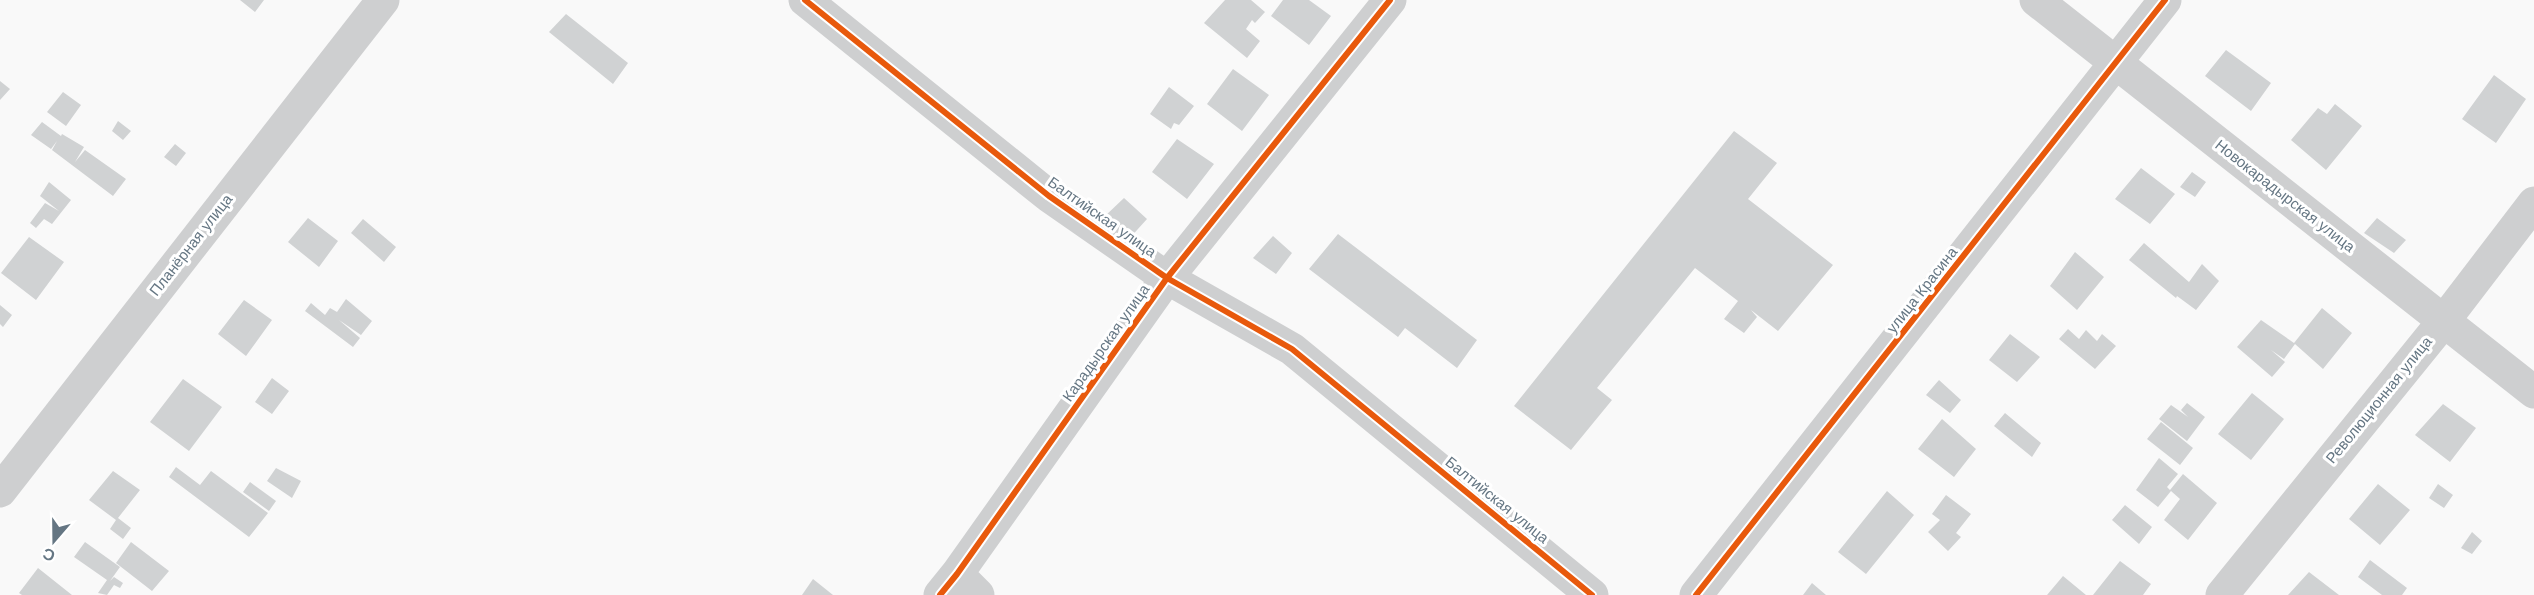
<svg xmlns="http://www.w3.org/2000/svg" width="2534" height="595" font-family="'Work Sans',sans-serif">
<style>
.building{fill:#d0d2d3}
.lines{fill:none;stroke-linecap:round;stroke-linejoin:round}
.minor{stroke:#cecfd0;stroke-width:33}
.cycleway-casing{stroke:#fff;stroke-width:10}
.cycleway{stroke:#e8590c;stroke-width:6}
.labels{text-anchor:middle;stroke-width:6;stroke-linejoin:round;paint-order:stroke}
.street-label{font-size:15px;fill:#657683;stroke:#fff}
</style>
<rect width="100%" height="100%" fill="#f9f9f9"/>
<!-- building -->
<path class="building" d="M240,0H264L255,12Z
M1225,0H1251L1265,12L1255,23L1252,20L1246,29L1260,41L1247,58L1204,23Z
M1283,0H1309L1331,16L1309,45L1271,16Z
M566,14L628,63L613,84L549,32Z
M2226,50L2271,83L2251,111L2205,76Z
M1233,69L1269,95L1242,131L1207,104Z
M2494,75L2526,99L2496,143L2462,119Z
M0,81L10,89L0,100Z
M1169,87L1194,106L1179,125L1174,123L1171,129L1150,114Z
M63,92L81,105L66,126L47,112Z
M2335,104L2362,126L2326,170L2291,140L2318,108L2327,114Z
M118,121L131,131L123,140L112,131Z
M42,122L61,136L62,134L84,147L75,162L85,150L126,179L113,196L52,150L57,141L51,149L31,135Z
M1734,131L1777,163L1748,199L1833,265L1778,331L1751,310L1757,317L1744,333L1724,319L1738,301L1695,268L1597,388L1612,400L1571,450L1514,406Z
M1177,139L1214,164L1187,199L1152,172Z
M175,144L186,153L176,166L164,157Z
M2141,168L2175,194L2150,224L2115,199Z
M2192,172L2206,182L2195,197L2180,187Z
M49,182L71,200L52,224L44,219L36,228L30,223L45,203L59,211L40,196Z
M1124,198L1147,219L1128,240L1104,217Z
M308,218L338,241L319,267L288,242Z
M2377,218L2406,240L2394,253L2364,233Z
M363,219L396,247L384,262L351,233Z
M1338,234L1477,340L1457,368L1405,328L1398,337L1309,269Z
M1273,236L1292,253L1276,274L1253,258Z
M29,237L64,262L36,300L1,273Z
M2144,243L2189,282L2202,264L2219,281L2196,310L2177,296L2176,298L2129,260Z
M2075,252L2104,277L2077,310L2050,286Z
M346,299L372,321L361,335L339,320L360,338L353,347L305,311L311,303L325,315L330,308L337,312Z
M244,300L272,320L246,356L218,334Z
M0,305L12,315L3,327L0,324Z
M2322,308L2352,333L2323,369L2295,344L2284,359L2271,350L2285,362L2272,377L2237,347L2261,320L2294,343Z
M2068,329L2079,339L2086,330L2097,341L2102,334L2116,346L2095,369L2059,339Z
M2010,334L2040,357L2017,382L1989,360Z
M272,378L289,391L272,414L255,402Z
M183,379L222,407L189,451L150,422Z
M1939,380L1961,400L1950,413L1926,395Z
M2252,393L2284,419L2251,460L2218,434Z
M2187,403L2205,417L2187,441L2159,419L2171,405L2188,417L2181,410Z
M2443,404L2476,428L2450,462L2415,435Z
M2005,413L2041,443L2032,457L1994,426Z
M1942,419L1976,449L1954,477L1918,449Z
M2161,422L2193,448L2180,465L2147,439Z
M2159,458L2178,474L2167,487L2170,490L2183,474L2217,503L2188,540L2164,520L2180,499L2171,491L2158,507L2136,490Z
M176,467L200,485L211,471L268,513L249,537L169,477Z
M276,468L301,481L292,498L267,481Z
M113,471L140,490L118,518L131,528L123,539L110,529L116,520L89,500Z
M250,482L276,501L269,511L243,492Z
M2378,484L2410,510L2380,545L2349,519Z
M2438,484L2453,495L2444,508L2429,498Z
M1887,491L1914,515L1866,574L1838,552Z
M1946,495L1971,514L1956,533L1961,537L1948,551L1928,532L1940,520L1932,514Z
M2125,505L2152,527L2139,544L2112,520Z
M2472,532L2482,541L2472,554L2461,548Z
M85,542L120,567L110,581L114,577L123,583L120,588L114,585L107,595L98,593L107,580L74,557Z
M131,542L169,571L152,591L116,563Z
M2370,560L2407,588L2402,595H2382L2358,577Z
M2120,561L2151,584L2143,595H2093Z
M38,568L72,595H22L19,593Z
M2309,572L2339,595H2288Z
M2063,576L2086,595H2047Z
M813,579L833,595H802Z
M1812,583L1826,595H1803Z"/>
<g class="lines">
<!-- minor -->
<path class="minor" d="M805,0L1049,196L1167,278L1292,349L1592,595
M2036,0L2534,392
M0,491L383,0
M957,574L978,595
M940,595L957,574L1167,278L1390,0
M1696,595L2165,0
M2222,595L2443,322L2534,203"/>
<defs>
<path id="cycleway" d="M805,0L1049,196L1167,278L1292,349L1592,595
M940,595L957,574L1167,278L1390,0
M1696,595L2165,0"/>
</defs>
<!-- cycleway casing -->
<use href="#cycleway" class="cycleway-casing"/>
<!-- cycleway -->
<use href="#cycleway" class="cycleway"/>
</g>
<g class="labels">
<!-- street labels -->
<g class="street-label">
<text transform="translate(2285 196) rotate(38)" y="5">Новокарадырская улица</text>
<text transform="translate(1102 217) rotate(35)" y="5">Балтийская улица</text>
<text transform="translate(191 245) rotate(-52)" y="5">Планёрная улица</text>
<text transform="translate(1922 290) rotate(-52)" y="5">улица Красина</text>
<text transform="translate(1106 343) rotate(-55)" y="5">Карадырская улица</text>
<text transform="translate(2379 400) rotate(-51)" y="5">Революционная улица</text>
<text transform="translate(1497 500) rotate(39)" y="5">Балтийская улица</text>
</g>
</g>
<!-- north arrow -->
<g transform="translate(54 541) rotate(200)" stroke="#ffffff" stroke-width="4.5" paint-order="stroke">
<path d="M0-4.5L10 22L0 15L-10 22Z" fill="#657683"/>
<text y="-9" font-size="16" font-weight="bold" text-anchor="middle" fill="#657683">С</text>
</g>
</svg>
